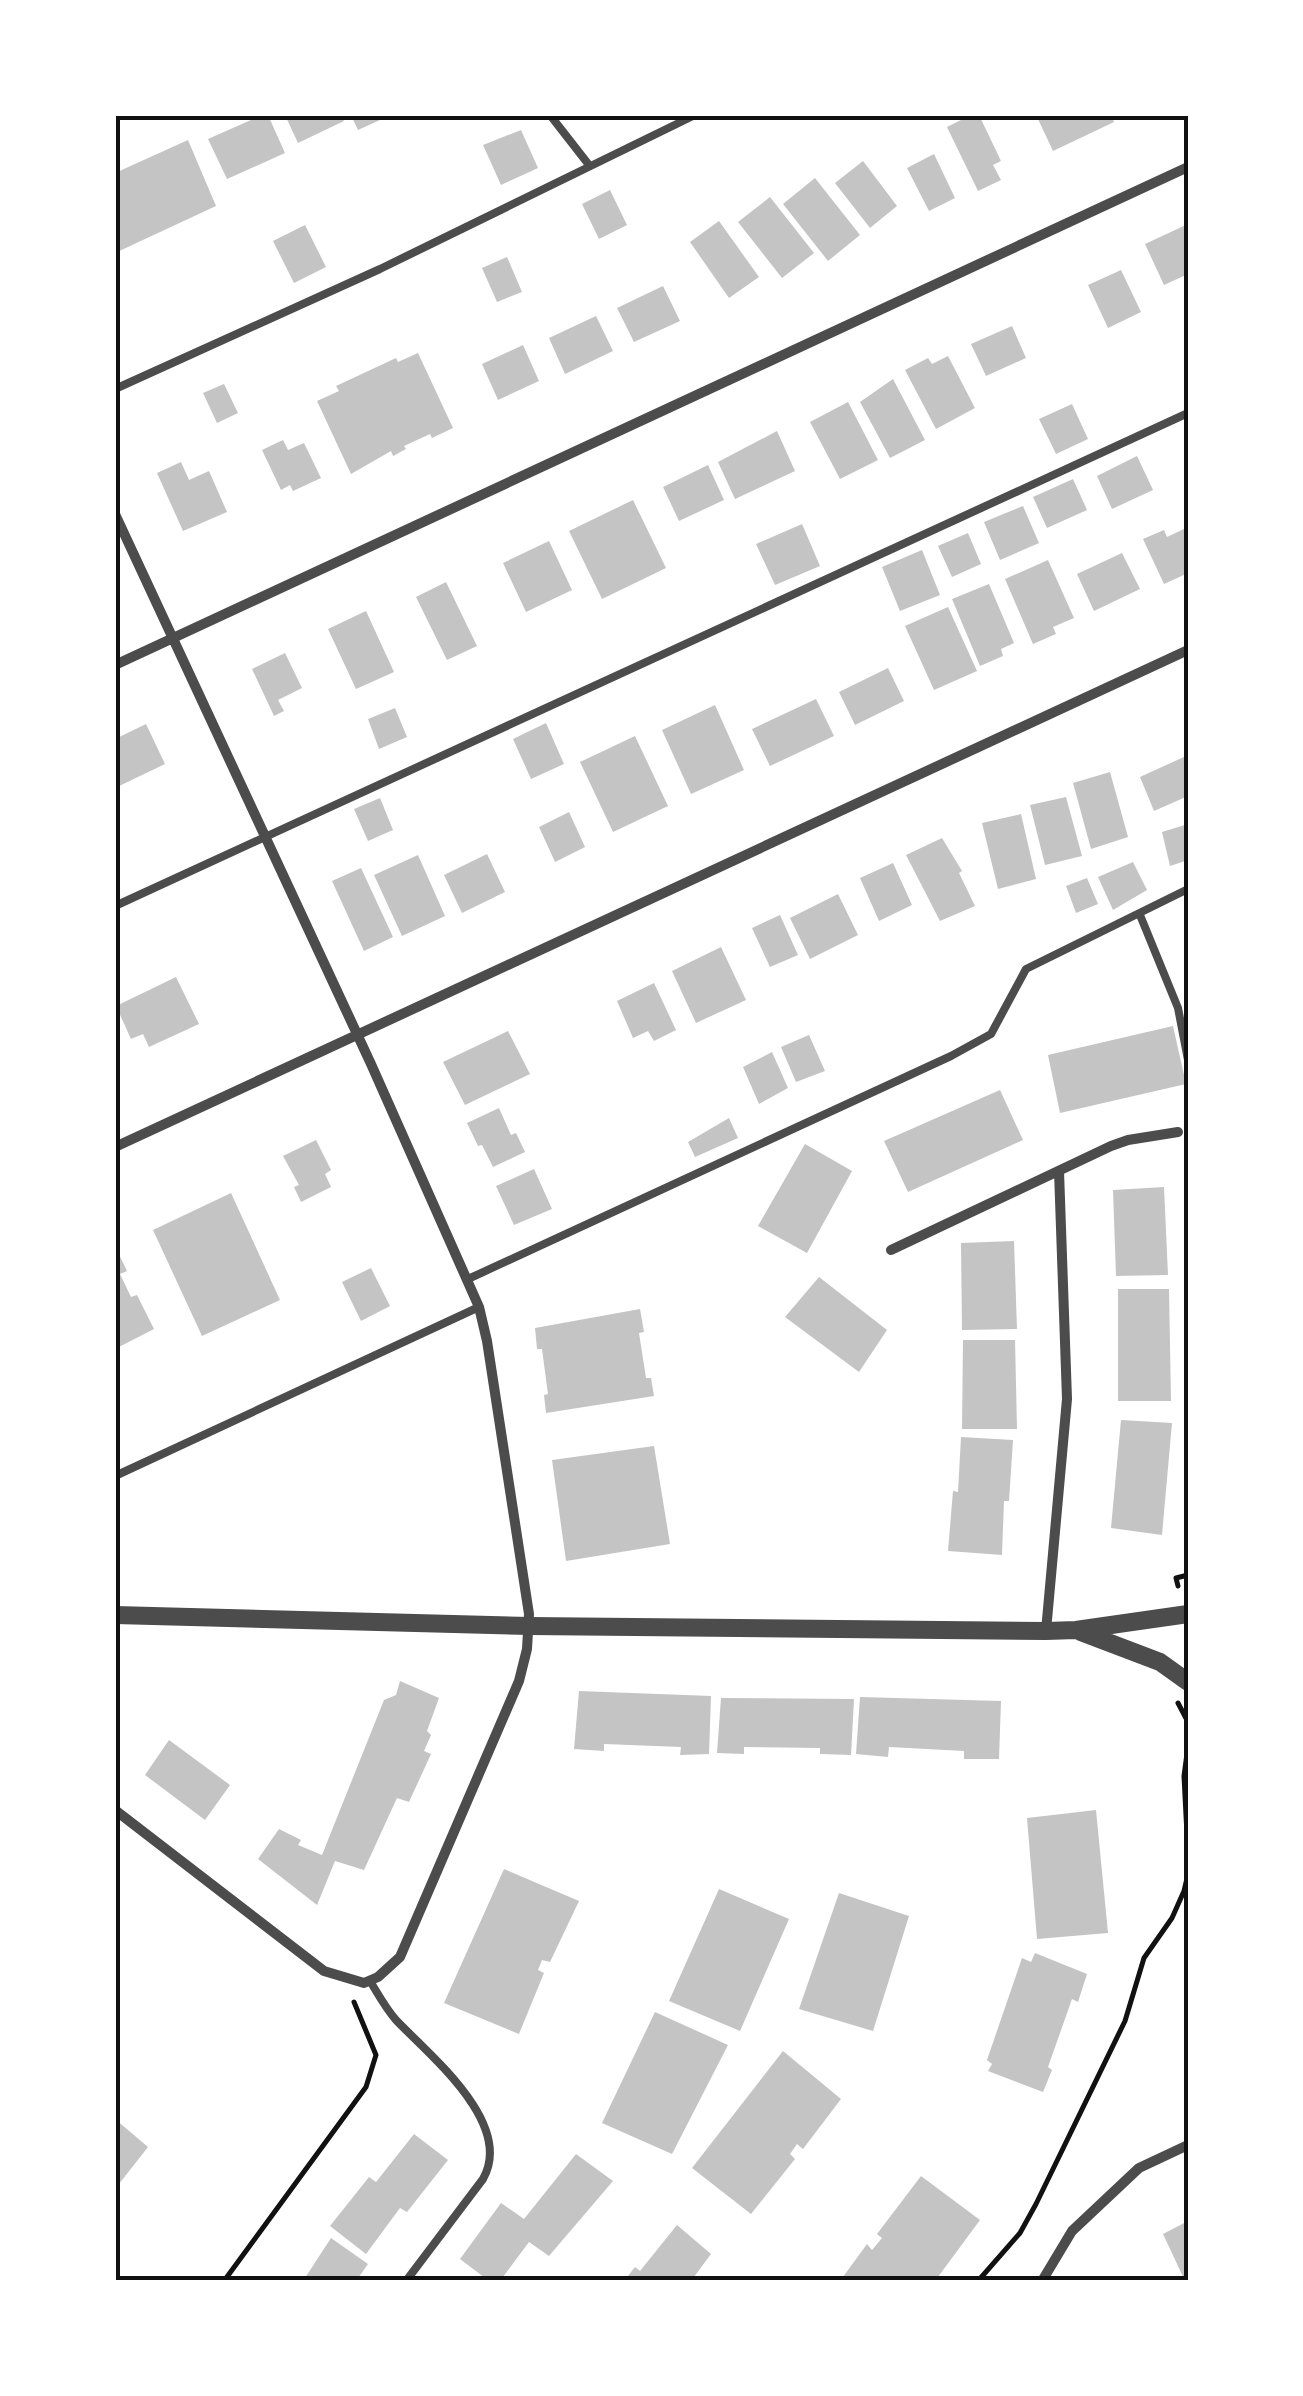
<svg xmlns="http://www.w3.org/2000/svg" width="1303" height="2396" font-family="'Roboto Condensed',sans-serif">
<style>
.building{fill:#c4c4c4}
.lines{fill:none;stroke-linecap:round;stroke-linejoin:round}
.path{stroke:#111;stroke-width:5}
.service{stroke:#4c4c4c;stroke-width:8}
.minor{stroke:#4c4c4c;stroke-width:10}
.tertiary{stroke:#4c4c4c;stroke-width:18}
.neatline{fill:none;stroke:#111;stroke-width:4}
</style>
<rect width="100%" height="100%" fill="#fff"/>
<!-- building -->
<path class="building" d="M262,115H268L285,153L227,179L208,139Z
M285,115H341L344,121L298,143Z
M351,115H391L358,130Z
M971,115H979L1001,161L993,165L1001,180L978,191L947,127Z
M1041,115H1111L1114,122L1053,151L1037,117Z
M521,130L538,168L501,185L483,145Z
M188,140L216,206L115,253V173Z
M934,154L955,198L929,211L907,168Z
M863,161L897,206L870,228L835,183Z
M815,178L860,235L828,261L783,204Z
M610,190L627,225L599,239L582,204Z
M770,197L814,253L782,278L738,222Z
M719,221L759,277L729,298L690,242Z
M1188,224V274L1164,285L1145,244Z
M305,225L326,267L294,283L273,241Z
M507,257L522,292L497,302L482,268Z
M1121,270L1141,312L1108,328L1088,285Z
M663,286L680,321L634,342L617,308Z
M596,316L613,351L565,374L549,338Z
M1012,326L1026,358L986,376L971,344Z
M523,345L539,381L498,400L482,364Z
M418,353L453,428L432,438L430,434L404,446L406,449L393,456L391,451L351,474L317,401L339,391L336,386L396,358L398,362Z
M948,356L975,408L936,429L905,370L928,358L932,364Z
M893,379L925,440L890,458L860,402Z
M224,384L238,413L217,423L203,393Z
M848,402L878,460L840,479L810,422Z
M1072,404L1088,439L1056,454L1039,419Z
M777,431L795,471L735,499L718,462Z
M283,440L288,450L304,443L321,478L293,491L290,485L281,490L262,450Z
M1137,456L1153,490L1112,509L1097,476Z
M181,462L189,480L209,471L227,512L183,531L157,473Z
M708,465L724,500L679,521L663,487Z
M1073,479L1087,510L1047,528L1033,497Z
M633,500L666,568L602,599L569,531Z
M1023,506L1039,543L1000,560L984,522Z
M802,524L820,566L775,585L756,544Z
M1188,527V573L1164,584L1143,539L1164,530L1167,537Z
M968,533L981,564L952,577L938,546Z
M549,541L572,590L526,612L503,563Z
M922,550L940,595L900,611L882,567Z
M1122,553L1140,589L1094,611L1077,574Z
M1048,560L1074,618L1053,627L1056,634L1033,644L1005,579Z
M446,582L477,646L447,660L416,597Z
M989,584L1014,643L1001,649L1003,656L980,666L952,599Z
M948,607L977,671L934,690L905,626Z
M366,611L394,672L356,689L328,629Z
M285,653L302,688L278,700L284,711L274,716L252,669Z
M888,668L904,701L855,725L839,692Z
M816,699L834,736L770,766L752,729Z
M715,705L744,770L691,794L662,730Z
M395,708L407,737L379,749L368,719Z
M546,723L564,764L531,779L513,739Z
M146,724L165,764L115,788V739Z
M635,736L668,806L613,832L580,762Z
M1186,756L1188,796L1154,811L1140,777Z
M1110,772L1128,837L1091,849L1073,783Z
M1066,797L1082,856L1045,865L1030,805Z
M380,798L393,830L368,841L354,809Z
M569,812L585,847L555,862L539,827Z
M1021,814L1036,879L998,889L982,823Z
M1188,824V860L1170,866L1162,832Z
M942,838L962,871L959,873L975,906L940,921L906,855Z
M487,854L505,892L462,913L444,875Z
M418,855L445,916L402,936L374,875Z
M1133,862L1147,890L1113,910L1098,877Z
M893,863L912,905L879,921L860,878Z
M361,868L393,937L364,951L332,881Z
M1087,878L1098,904L1076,913L1066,886Z
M838,894L858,935L810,959L790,918Z
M780,915L798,955L770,967L752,928Z
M721,947L746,1000L696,1023L672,971Z
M176,977L199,1024L149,1047L143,1034L131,1039L116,1006Z
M654,983L676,1030L654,1041L648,1031L633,1038L617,1001Z
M1173,1026L1186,1084L1060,1113L1048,1055Z
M508,1031L530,1074L465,1105L443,1062Z
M809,1035L825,1071L796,1082L781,1047Z
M772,1052L788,1088L759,1104L743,1067Z
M1000,1090L1023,1140L908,1192L884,1141Z
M499,1108L511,1135L516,1133L525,1152L493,1167L482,1145L478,1146L467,1123Z
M729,1118L738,1138L695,1157L688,1142Z
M316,1140L331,1170L325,1174L331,1187L301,1202L294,1187L299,1185L283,1156Z
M805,1144L852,1171L807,1253L758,1226Z
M534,1169L552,1209L514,1225L496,1186Z
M1164,1187L1168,1275L1116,1276L1113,1190Z
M231,1193L280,1300L202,1336L153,1230Z
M1014,1241L1017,1329L962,1330L961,1243Z
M115,1246L127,1271L120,1274L131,1297L137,1295L154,1329L115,1349Z
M371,1268L390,1306L361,1321L342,1282Z
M819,1277L887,1330L859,1372L785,1317Z
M1118,1289H1169L1171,1401H1118Z
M640,1309L644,1332L639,1333L646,1378H651L654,1396L546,1413L544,1395L548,1394L542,1349H537L535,1328Z
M963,1340H1015L1017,1429H962Z
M1121,1420L1172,1423L1162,1535L1111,1528Z
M961,1437L1013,1440L1009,1501H1004L1002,1555L948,1551L953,1491L958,1492Z
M654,1446L670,1544L566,1561L552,1460Z
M400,1681L439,1698L427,1731L431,1735L424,1751L431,1754L409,1802L397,1798L364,1870L335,1861L317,1905L258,1859L279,1829L301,1840L298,1845L322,1855L384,1700L396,1695Z
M579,1691L711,1696L709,1754L680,1755L681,1747L604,1744V1751L574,1749Z
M860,1697L1001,1701L999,1759H964V1751L889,1747L888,1757L856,1754Z
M721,1698L854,1699L851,1755L820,1754V1748L744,1747V1754L717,1753Z
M169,1740L230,1785L205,1820L145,1775Z
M1096,1810L1108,1933L1037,1939L1027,1818Z
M504,1869L579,1901L550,1962L542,1960L538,1970L544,1973L519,2034L444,2003Z
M719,1889L789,1919L740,2031L669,2001Z
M839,1893L909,1916L873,2031L799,2009Z
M1035,1953L1087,1974L1078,2002L1072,1999L1048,2067L1052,2070L1043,2092L988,2071L992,2064L987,2060L1022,1958L1031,1962Z
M655,2012L728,2045L672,2154L602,2123Z
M783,2051L841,2099L803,2149L797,2144L790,2154L795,2159L751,2214L692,2168Z
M115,2119L148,2147L115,2189Z
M414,2134L448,2160L407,2212L400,2208L366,2254L330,2226L369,2177L376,2182Z
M576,2154L613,2181L549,2256L529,2242L500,2281H489L460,2259L501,2203L524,2219Z
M921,2176L980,2220L935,2281H840L867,2244L872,2250L882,2238L877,2234Z
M1188,2221V2281H1185L1163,2234Z
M677,2225L711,2254L691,2281H624L635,2267L640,2271Z
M331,2238L368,2264L356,2281H303Z"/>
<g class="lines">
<!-- path -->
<path class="path" d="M1178,1586L1176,1578L1188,1575
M1178,1703L1188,1722
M1188,1746L1184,1776L1188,1854
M224,2281L366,2087L376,2055L354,2002
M978,2281L1020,2233L1036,2204L1125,2021L1144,1958L1172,1918L1184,1891L1188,1874"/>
<!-- service -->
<path class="service" d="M550,115L589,165
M115,389L380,269L695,115
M115,906L1188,413
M1140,915L1178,1008L1188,1060
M468,1279L951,1056L991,1034L1026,969L1188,889
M115,1476L479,1307
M370,1981C378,1994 386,2009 396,2020C428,2054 515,2123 483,2179L406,2281"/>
<!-- minor -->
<path class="minor" d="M115,514L371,1064L479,1307L487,1341L529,1614L527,1649L519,1681L400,1957L378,1977L364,1983L324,1971L115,1810
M115,665L1188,167
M115,1147L1188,650
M891,1250L1111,1146L1128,1140L1178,1132
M1046,1631L1067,1399L1059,1171
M1042,2281L1072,2231L1139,2168L1188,2145"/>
<!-- tertiary -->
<path class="tertiary" d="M115,1615L529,1626L1046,1631L1076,1630L1188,1614
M1081,1632L1160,1662L1188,1682"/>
</g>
<!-- border -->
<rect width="1303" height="2396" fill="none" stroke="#ffffff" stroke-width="235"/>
<rect x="118" y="118" width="1068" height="2160" class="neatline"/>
</svg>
